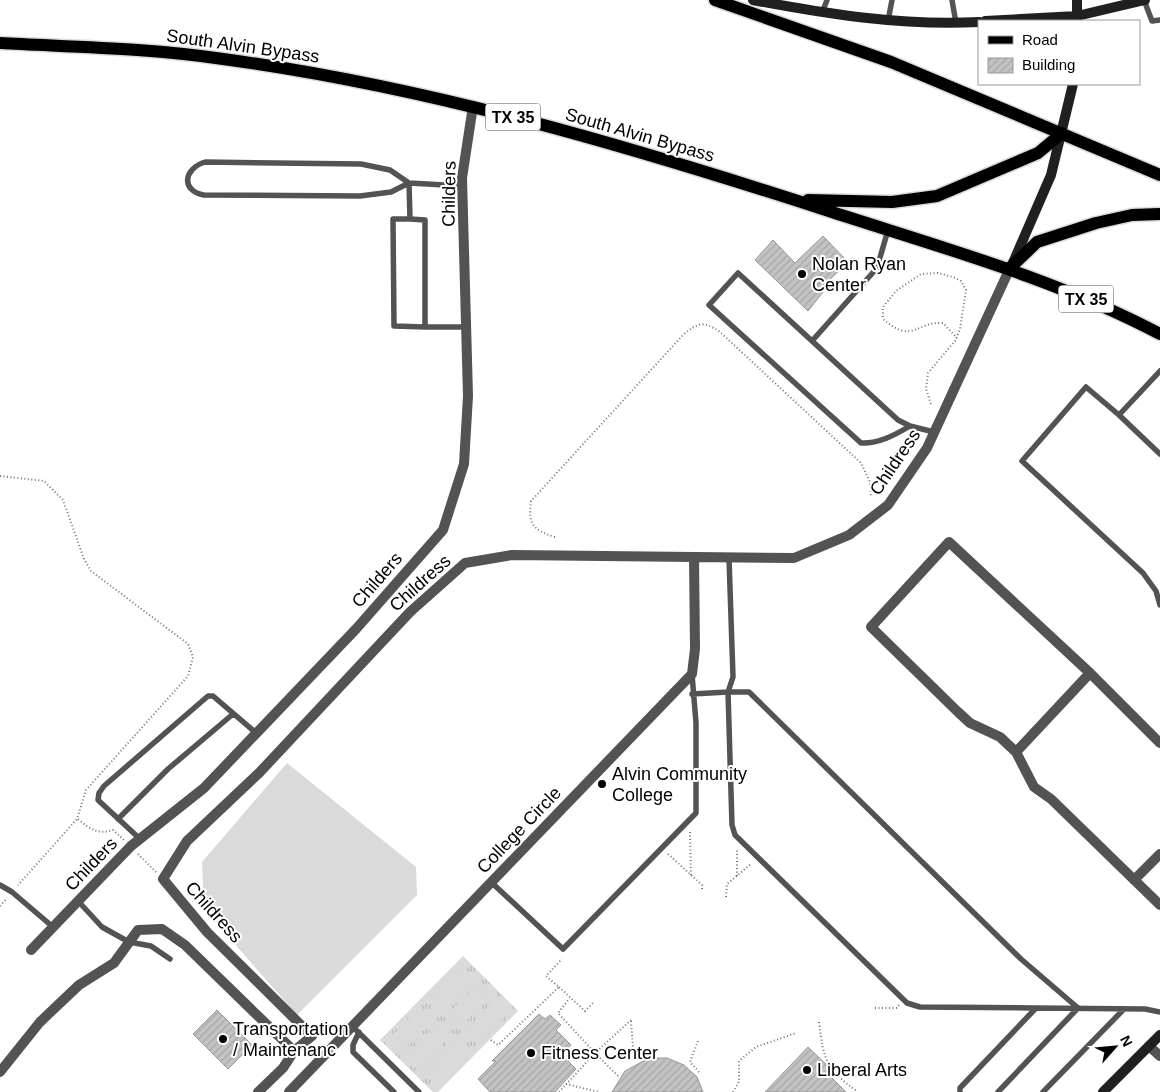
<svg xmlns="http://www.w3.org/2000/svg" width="1160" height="1092" font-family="Arial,sans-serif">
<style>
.grass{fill:url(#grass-tufts)}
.garden{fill:#dadada}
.building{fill:url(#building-hatch);stroke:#979797}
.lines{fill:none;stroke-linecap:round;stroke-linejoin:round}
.primary-casing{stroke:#dbdbdb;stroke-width:15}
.path{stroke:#757575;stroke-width:2;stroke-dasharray:1 2.5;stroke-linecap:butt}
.lane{stroke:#535353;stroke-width:5.5}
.street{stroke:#535353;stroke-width:10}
.secondary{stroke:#202020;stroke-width:10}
.primary{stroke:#000;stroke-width:12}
.poi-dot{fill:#000;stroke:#fff;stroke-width:2}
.labels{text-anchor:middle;stroke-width:4;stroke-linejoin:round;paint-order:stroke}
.shield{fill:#fff;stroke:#4c4c4c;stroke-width:1}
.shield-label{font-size:16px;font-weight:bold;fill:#000}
.street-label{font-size:18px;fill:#000;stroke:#fff}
.poi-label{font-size:18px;fill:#000;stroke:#fff;text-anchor:start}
</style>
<defs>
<pattern id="grass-tufts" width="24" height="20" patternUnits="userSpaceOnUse" patternTransform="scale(1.25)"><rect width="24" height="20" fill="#dadada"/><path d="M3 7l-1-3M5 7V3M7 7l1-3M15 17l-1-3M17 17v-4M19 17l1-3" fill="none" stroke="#b9b9b9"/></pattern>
<pattern id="building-hatch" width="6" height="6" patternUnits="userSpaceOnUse" patternTransform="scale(1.25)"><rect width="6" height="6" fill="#c3c3c3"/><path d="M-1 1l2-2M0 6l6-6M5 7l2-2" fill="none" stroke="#a6a6a6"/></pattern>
</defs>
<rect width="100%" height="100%" fill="#fff"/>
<!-- grass -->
<path class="grass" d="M463,956L518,1011L438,1092H433L380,1040Z"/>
<!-- garden -->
<path class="garden" d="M287,763L416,867L417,895L297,1015L204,909L202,862Z
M459,967L472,980L445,1007L432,995Z
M477,984L489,997L462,1025L450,1012Z
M494,1001L507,1014L480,1042L467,1029Z
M418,1009L431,1022L404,1050L391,1037Z
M435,1026L448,1039L421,1067L408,1054Z
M453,1043L466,1056L439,1083L426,1071Z"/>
<!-- building -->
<path class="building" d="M823,236L848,262L820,289L823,292L808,311L755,260L773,240L795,263Z
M217,1010L252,1045L228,1069L193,1034Z
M539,1014L545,1019L550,1015L561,1025L556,1030L571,1045L562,1055L576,1069L555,1092H490L478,1079L496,1061H492Z
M808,1047L830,1068L826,1072L846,1092H765Z
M649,1058H667L684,1065L697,1077L703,1092H612L625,1071Z"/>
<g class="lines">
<defs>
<path id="primary" d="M715,0L891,62L1160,175
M0,43C74,47 149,48 223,59C431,87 632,147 832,212C943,248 1056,279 1160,334
M808,200L892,202L937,196L1038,153L1062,133
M1010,268L1037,242L1096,223L1132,215L1160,214"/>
</defs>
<!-- primary casing -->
<use href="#primary" class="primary-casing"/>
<!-- path -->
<path class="path" d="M931,404L926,389L928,373L955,341L960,329L966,290L961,281L953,277L938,273L921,274L896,291L883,307V319C913,345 916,321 943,323L957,338
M0,476L44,481L63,500L84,559L91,571L188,644L193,657L188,676L86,790L77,819L18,885
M555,537C533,530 528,525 531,501L683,335C698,323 703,320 720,332L861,463L870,482L871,497
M78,819C90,829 98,835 113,830L124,840
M690,832L691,877
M138,854L156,872
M668,854L702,885V891
M737,876V848
M726,897L727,884L751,864
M0,906L7,898
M559,987L585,1011L594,1002
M875,1008H897L899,1005
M631,1021L634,1061
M819,1022C824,1061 825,1068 858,1092
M491,1040L498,1045L559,987L546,976L562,959
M698,1041L690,1062L699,1072
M618,1076L595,1053L631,1020
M566,1084L599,1092
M559,1092L595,1053L558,1013L569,999
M733,1092L739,1082V1061L756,1047L796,1033"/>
<!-- lane -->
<path class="lane" d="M952,0L956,23
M1144,0L1152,21L1160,20
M822,13L827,0
M888,21L892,0
M409,183L390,170L361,164L205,162C183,169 181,191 204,195L360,196L391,192L409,183L463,186
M409,183L410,219L425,220V327L394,326L393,219H410
M425,327H467
M812,341L877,268L888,230
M1160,371L1119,415L1086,387L1022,461L1143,573L1156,591L1160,605
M1119,415L1160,454
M910,426L898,420L738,273L709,305L861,443C878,444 895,435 910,426L934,432
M729,558L733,677L728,692H749L1021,959L1078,1008L998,1092
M692,694L728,692L732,825L735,835L907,1003L920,1007L1036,1008
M118,819L168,769L233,714
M140,839L98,800L99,793L104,786L208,696H213L256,733
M491,882L563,949L696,813V723L692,674
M0,885L12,892L53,927
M78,901L102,927L129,942L151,946L170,959
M352,1026L419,1092
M359,1032L353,1045V1052L394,1092
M960,1092V1088L1036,1008L1145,1009L1160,1012
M1043,1092L1124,1009"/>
<!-- street -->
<path class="street" d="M1160,743L1090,673L949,542L871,627L958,712L970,723L1000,737L1016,752L1034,787L1051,799L1160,905
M1016,752L1090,673
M1134,880L1160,854
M31,950L131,846L204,788L356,629L443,530L464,464L468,396L462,178L473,106
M1149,1046L1160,1056
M0,1072L40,1022L79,985L114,963L138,930L162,929L185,945L294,1051
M258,1092L283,1068L294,1051L312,1036L207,932L163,879L187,841L259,773L410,612L465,563L512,555L794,558L849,535L888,505L927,448L1010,268
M289,1092L692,674L695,649L694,557"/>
<!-- secondary -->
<path class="secondary" d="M753,0C827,14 902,26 979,22
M1077,0V21
M985,21L1077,16L1145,0
M1012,265L1051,175L1073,84
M1103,1092L1160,1035"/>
<!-- primary -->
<use href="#primary" class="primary"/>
</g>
<!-- markers -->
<g class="poi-dot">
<circle cx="802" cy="274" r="5"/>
<circle cx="602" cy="784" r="5"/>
<circle cx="223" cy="1039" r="5"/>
<circle cx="531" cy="1053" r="5"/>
<circle cx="807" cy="1070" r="5"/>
</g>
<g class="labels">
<!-- shield labels -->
<g class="shield">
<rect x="485.5" y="103.5" width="55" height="27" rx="4"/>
<rect x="1058.5" y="285.5" width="55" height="27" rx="4"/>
</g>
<g class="shield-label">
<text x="513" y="123">TX 35</text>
<text x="1086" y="305">TX 35</text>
</g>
<!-- street labels -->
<g class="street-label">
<text transform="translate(243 46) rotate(8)" y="6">South Alvin Bypass</text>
<text transform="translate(640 135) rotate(16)" y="6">South Alvin Bypass</text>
<text transform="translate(449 194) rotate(-89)" y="6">Childers</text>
<text transform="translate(895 462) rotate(-56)" y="6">Childress</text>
<text transform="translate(377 580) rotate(-49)" y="6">Childers</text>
<text transform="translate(420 583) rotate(-42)" y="6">Childress</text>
<text transform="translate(519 830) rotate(-46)" y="6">College Circle</text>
<text transform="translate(91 864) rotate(-46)" y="6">Childers</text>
<text transform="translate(214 912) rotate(48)" y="6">Childress</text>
</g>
<!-- poi labels -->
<g class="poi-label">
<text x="812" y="270">Nolan Ryan<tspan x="812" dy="21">Center</tspan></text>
<text x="612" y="780">Alvin Community<tspan x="612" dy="21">College</tspan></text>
<text x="233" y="1035">Transportation<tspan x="233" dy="21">/ Maintenanc</tspan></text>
<text x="541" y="1059">Fitness Center</text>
<text x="817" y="1076">Liberal Arts</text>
</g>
</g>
<!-- legend -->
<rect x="978" y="20" width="162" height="65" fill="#ffffff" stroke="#999999"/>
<rect x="988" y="36" width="25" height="8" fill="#000000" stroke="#999999"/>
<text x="1022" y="45" font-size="15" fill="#000000">Road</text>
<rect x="988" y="58" width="25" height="15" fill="url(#building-hatch)" stroke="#999999"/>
<text x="1022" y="70" font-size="15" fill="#000000">Building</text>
<!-- north arrow -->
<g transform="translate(1115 1047) rotate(63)" stroke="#ffffff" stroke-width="4" paint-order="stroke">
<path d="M0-4L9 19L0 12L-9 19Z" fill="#000000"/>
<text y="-8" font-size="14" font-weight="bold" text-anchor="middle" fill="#000000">N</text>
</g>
</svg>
